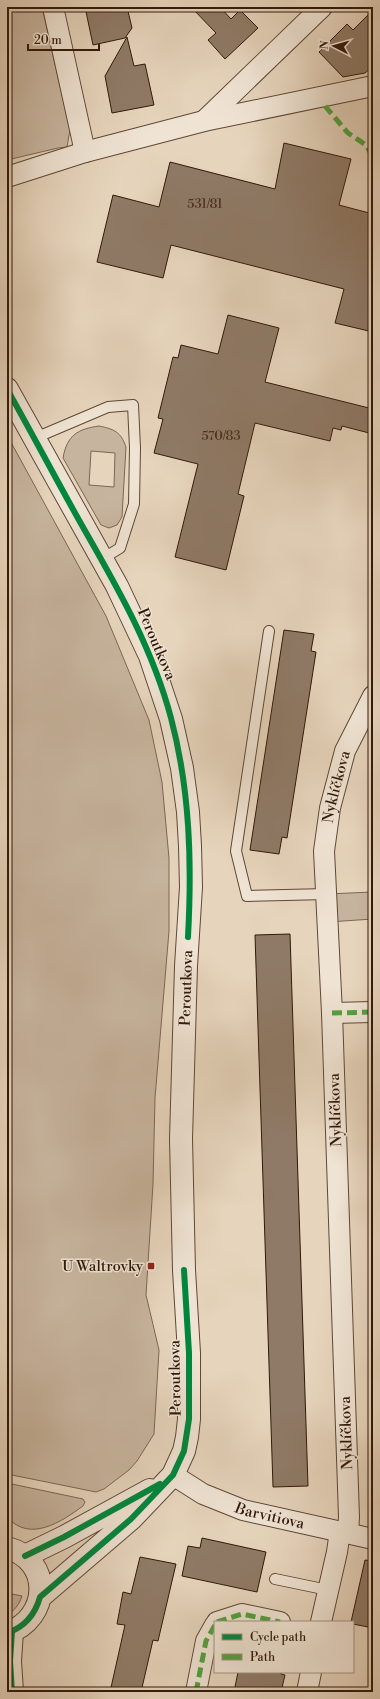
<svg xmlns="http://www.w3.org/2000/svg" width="380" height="1699" viewBox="0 0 380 1699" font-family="'Libre Bodoni',serif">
<rect width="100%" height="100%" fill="#e6d4bc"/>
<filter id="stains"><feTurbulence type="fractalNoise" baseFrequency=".005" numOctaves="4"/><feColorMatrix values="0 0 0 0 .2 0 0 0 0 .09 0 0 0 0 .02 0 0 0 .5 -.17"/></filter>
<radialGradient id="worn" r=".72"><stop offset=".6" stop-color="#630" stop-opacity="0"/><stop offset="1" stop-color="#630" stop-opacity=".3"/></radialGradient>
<path fill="#c7b49e" stroke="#7c6654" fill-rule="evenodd" d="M7,7H42L70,130L67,147L58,148L7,160Z
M99,426C114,429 121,432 126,447L122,517L117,525L109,528L101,525L63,458C67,435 78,429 99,426ZM91,451L115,453L114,487L89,485Z
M7,435L106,616L149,720L162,782L169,858V931L155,1098L153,1184L146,1295L159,1350L154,1434L137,1461L129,1470L104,1489L96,1492L7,1474Z
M373,892V919L328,922L327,894Z
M7,1483L83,1499L85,1502L83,1506C61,1522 30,1543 7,1517Z
M7,1593L22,1596C19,1605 15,1610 7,1615Z"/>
<path fill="#8f7a67" stroke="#31190a" d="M85,7H127L132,28L125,38L93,45Z
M191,7H220L231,19L240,10L258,28L225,59L208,40L216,33Z
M373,10V66L365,73L343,77L319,52L347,24L353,30Z
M127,37L134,66L145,64L154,105L112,113L105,76Z
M284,143L351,159L339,205L373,214V332L335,323L344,289L171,245L163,278L97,262L113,195L159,207L170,162L275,189Z
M228,315L279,328L265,382L373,409V434L342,426L341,430L333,428L330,441L255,423L238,494L244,496L226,570L175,557L198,464L154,453L163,419L158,418L173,357L178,358L181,345L218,354Z
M284,630L314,634L311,651L316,652L287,838L282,837L279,854L250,850Z
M290,934L308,1486L273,1487L255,935Z
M202,1538L266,1552L257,1592L182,1576L188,1546L200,1548Z
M140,1557L176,1564L158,1641L153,1640L141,1692H110L125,1625L117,1624L123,1592L131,1594Z
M365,1560L373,1561V1628L353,1624V1622H351Z
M238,1672H281V1674L285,1675L281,1692H234Z"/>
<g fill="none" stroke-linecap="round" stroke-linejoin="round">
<g stroke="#5e4836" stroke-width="12">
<path id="service" d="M35,438L108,407L133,405L135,448L134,504L120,548L102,559
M269,631L236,851L247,896L327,894
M275,1579L328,1590"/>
</g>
<g stroke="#5e4836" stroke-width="22">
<g id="minor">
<path d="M53,7L85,152"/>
<path d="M204,121L322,7"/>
<path d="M7,177L85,152L204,121L373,86"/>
<path d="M332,1013L373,1012"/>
<path id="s1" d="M173,1475L203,1494L243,1510L373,1539"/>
<path id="s2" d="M348,1533L349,1517L332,1013L324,851L330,808L345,751L373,696"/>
<path d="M217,1622L242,1614L280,1622"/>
<path d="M321,1622L337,1552L340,1531"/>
<path d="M196,1692L206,1641L215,1625"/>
<path d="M307,1692L311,1672"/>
</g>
</g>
<g stroke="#5e4836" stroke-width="24">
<path id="tertiary" d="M7,389L117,586L150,656L171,719L182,768L188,812L190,846L191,887L186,966L181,1139L184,1270L189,1353V1419L187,1437L184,1451L173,1475L131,1519L40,1597
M7,1548C53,1560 50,1619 7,1633
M25,1556L64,1537L150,1490
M12,1631L10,1661L12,1692"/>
</g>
<use href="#service" stroke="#efe3d3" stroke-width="10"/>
<use href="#minor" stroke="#efe3d3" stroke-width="20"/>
<use href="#tertiary" stroke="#efe3d3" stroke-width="22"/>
<path stroke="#52a13e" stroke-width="5" stroke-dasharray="10 5" stroke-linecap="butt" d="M325,106L348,133L366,145L373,157
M332,1013L373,1012
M217,1622L242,1614L280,1622
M196,1692L206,1641L215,1625"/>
<g stroke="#efe3d3" stroke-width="8">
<path id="cycleway" d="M7,389C33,435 58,483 84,529C119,590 153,650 171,718C190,790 192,863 188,937
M25,1556L64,1537L160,1484
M12,1631L10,1661L12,1692
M7,1633C25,1627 35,1615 40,1597L131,1519L173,1475L184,1451L189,1419V1353L184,1270"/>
</g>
<use href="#cycleway" stroke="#00873e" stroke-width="6"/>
</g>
<rect fill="#8f2418" stroke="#efe3d3" stroke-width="1.5" x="147" y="1262" width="8" height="8" rx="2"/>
<g text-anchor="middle" stroke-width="3" stroke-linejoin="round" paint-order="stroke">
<g font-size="13" fill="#483121">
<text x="205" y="208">531/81</text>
<text x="221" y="440">570/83</text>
</g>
<g font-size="15" fill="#31190a" stroke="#efe3d3">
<text transform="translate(157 644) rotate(67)" y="5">Peroutkova</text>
<text dy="5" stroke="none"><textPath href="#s2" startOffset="748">Nyklíčkova</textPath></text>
<text transform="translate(186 988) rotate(-88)" y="5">Peroutkova</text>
<text transform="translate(335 1110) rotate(-92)" y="5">Nyklíčkova</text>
<text transform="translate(175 1378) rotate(-91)" y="5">Peroutkova</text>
<text transform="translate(346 1433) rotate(-92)" y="5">Nyklíčkova</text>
<text dy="5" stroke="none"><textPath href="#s1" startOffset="106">Barvitiova</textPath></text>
</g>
<g font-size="15" fill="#31190a" stroke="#efe3d3" text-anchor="end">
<text x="143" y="1271">U Waltrovky</text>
</g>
</g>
<rect width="380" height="1699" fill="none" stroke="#e6d4bc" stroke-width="24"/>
<rect x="8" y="8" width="364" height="1683" fill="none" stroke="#31190a" stroke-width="2"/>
<rect x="12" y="12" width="356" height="1675" fill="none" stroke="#31190a"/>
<rect x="214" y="1621" width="140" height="52" fill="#efe3d3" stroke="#a39283"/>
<rect x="222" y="1634" width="20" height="6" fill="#00873e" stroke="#a39283"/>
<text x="250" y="1641" font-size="12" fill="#31190a">Cycle path</text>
<rect x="222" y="1654" width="20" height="6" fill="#52a13e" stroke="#a39283"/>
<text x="250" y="1661" font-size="12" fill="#31190a">Path</text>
<g transform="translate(334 46) rotate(276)" stroke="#efe3d3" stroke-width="3" paint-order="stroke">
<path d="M0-3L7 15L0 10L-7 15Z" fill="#31190a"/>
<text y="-6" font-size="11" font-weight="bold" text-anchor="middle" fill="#31190a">N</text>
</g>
<path d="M28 44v6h71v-6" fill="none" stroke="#31190a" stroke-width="2"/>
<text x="34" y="44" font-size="12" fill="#31190a" stroke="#efe3d3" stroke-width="3" paint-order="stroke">20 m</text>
<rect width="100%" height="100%" filter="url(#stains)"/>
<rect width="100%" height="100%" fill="url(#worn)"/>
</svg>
